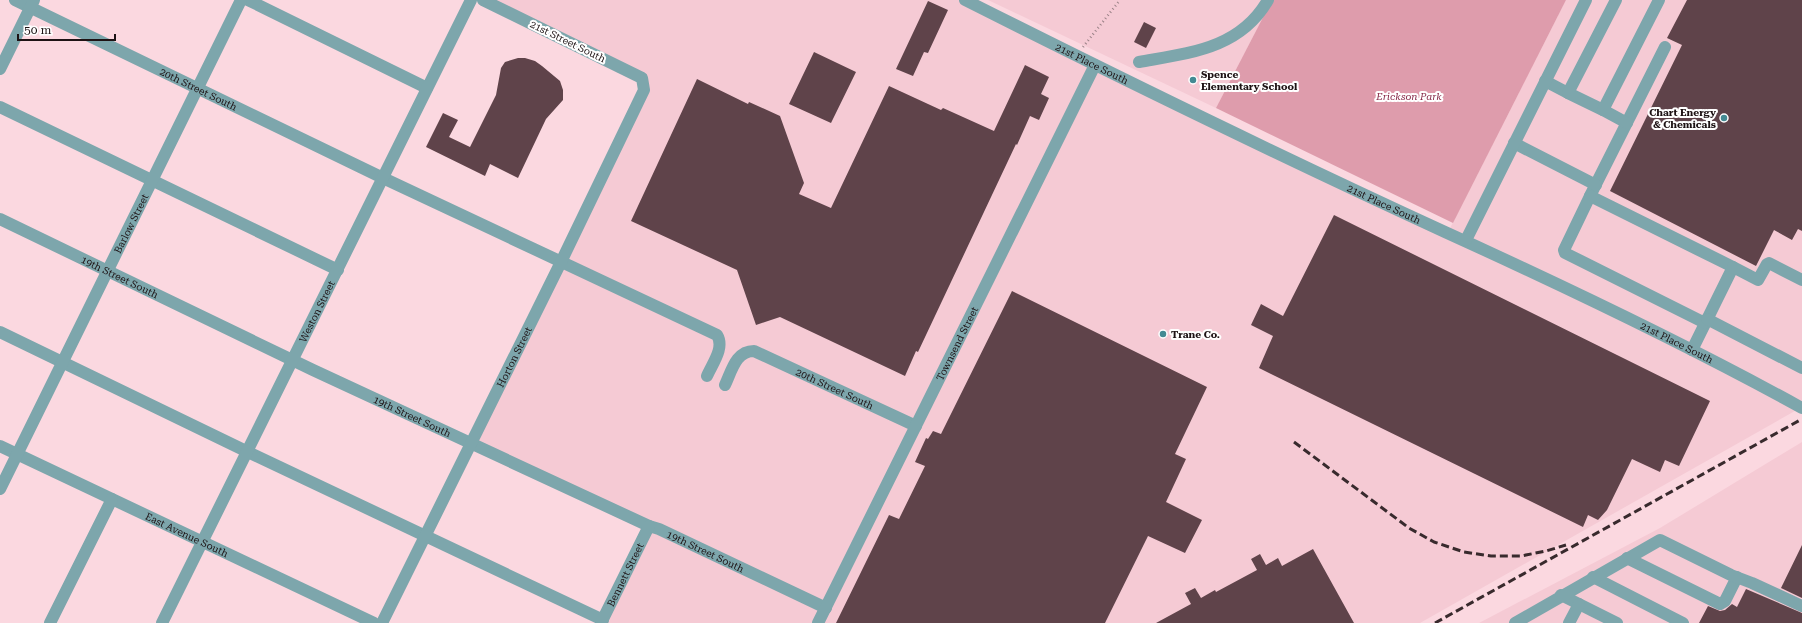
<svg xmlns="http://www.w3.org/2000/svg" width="1802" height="623" viewBox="0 0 1802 623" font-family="'Roboto Serif',serif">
<rect width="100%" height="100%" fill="#fbd8e0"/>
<path fill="#f5cad4" d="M483,0H965L1446,236L1566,0H1802V407L1420,623H601L649,526L471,444L644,90L642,78Z
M988,0H1272L1216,108Z
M1802,442V623H1479L1660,528Z"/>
<path fill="#de9cac" d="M1272,0H1566L1453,223L1216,108Z"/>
<path fill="#5f434a" d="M1687,0H1802V231L1798,229L1792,240L1774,230L1756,266L1610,191L1682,45L1667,38Z
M928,1L948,10L928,53L924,52L913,76L896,69Z
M1144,22L1156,28L1146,48L1134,42Z
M814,52L856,72L831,123L789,104Z
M518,58H525L535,61L542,66L560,81L563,90V100L546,119L518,178L490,164L485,176L426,147L443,113L458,120L449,137L470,147L496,95L501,68L505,62Z
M1025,65L1049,77L1041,94L1049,98L1039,120L1030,116L1017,145L1016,144L918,352L916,351L905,376L780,317L756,325L737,270L631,221L697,79L748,104L749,102L780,116L804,183L799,194L831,208L889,86L941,110L943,108L994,131Z
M1334,215L1710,401L1679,466L1665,460L1660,472L1632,459L1607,510L1598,520L1588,515L1583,527L1259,368L1273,336L1251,325L1261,304L1283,316Z
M1012,291L1207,387L1175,454L1186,459L1166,502L1202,520L1185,553L1148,536L1105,623H836L889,515L899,519L925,466L915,462L926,438L928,439L933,431L941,434Z
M1802,545V598L1781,588Z
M1313,549L1354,623H1156L1191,604L1185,593L1195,588L1201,598L1215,590L1216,592L1257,570L1251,559L1260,554L1266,565L1278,558L1282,566Z
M1746,589L1802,613V623H1699L1708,606L1720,611L1725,610L1732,604L1737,607Z"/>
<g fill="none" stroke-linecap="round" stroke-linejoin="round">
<path stroke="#9a8287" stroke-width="2.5" stroke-dasharray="1 3" stroke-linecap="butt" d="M1083,47L1120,0"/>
<g stroke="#7da6ac" stroke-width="12">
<path id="s1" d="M15,0L383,178L717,335C725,348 712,364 707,376"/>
<path d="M248,0L427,88"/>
<path id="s2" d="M965,0C1124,80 1284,158 1445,232C1566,287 1686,344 1802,408"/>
<path d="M1665,47L1590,196L1733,267L1692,350"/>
<path d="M1139,62C1189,53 1240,49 1268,0"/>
<path d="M0,69L34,0"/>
<path d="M1545,81L1568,93"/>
<path d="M0,107L338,270"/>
<path d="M1603,110L1568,93L1616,0"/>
<path d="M1627,123L1603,110L1659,0"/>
<path d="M1514,143L1596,185"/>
<path d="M1590,196L1564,250L1565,253L1705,323"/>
<path id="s3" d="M0,219L313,370L649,526L659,529L826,608"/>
<path d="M1466,240L1586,0"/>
<path d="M1733,267L1758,280L1767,264L1769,263L1802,280"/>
<path d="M1707,319L1802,368"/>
<path d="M0,332L248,452L603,620"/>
<path id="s4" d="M725,385C732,370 736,351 754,351L916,426"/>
<path id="s5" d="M0,446L374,623"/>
<path id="s6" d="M0,489L241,0"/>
<path d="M1627,558L1720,604L1725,601L1737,577"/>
<path d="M1593,577L1683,623"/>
<path d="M1561,595L1617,623"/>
<path d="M50,623L112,499"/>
<path id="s7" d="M162,623L471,0"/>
<path id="s8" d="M382,623L561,262L644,90L642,78L483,0"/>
<path id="s9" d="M601,623L649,526"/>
<path id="s10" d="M818,623L1095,65"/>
<path d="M1515,623L1660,540L1731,575L1752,583L1802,606"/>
<path d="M1569,623L1579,604"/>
</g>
<path stroke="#382a2d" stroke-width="3" stroke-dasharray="8 4" stroke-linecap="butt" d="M1294,442L1409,528L1434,542L1464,552L1491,556H1521L1546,551L1566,545
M1435,623L1802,419"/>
</g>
<g fill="#438a93" stroke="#fff" stroke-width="1.5">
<circle cx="1193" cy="80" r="4"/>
<circle cx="1724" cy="118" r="4"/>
<circle cx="1163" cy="334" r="4"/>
</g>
<g text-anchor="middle" stroke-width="4" stroke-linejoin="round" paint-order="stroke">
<g font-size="10" fill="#1d1214" stroke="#fff">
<text transform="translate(568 41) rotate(26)" y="4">21st Street South</text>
<text dy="4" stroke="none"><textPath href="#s2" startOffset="142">21st Place South</textPath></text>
<text dy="4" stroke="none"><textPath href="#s1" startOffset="204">20th Street South</textPath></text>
<text dy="4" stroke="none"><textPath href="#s2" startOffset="466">21st Place South</textPath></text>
<text dy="4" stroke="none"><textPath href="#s6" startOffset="296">Barlow Street</textPath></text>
<text dy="4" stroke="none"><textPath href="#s3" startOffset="133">19th Street South</textPath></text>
<text dy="4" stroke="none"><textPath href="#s7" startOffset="348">Weston Street</textPath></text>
<text dy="4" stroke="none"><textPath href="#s2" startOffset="790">21st Place South</textPath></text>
<text dy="4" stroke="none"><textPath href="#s10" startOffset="312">Townsend Street</textPath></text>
<text dy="4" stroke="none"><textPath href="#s8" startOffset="297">Horton Street</textPath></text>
<text dy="4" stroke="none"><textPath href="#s4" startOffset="137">20th Street South</textPath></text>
<text dy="4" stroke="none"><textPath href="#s3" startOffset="457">19th Street South</textPath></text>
<text dy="4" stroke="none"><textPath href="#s5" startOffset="207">East Avenue South</textPath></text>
<text dy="4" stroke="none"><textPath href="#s3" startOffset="780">19th Street South</textPath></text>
<text dy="4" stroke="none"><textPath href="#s9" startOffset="54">Bennett Street</textPath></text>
</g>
<g font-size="10" font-weight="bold" fill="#1d1214" stroke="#fff" text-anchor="start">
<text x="1201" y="78">Spence<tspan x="1201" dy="12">Elementary School</tspan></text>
<text x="1716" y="116" text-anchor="end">Chart Energy<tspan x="1716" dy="12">&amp; Chemicals</tspan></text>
<text x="1171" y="338">Trane Co.</text>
</g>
<g font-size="10" font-style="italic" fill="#862848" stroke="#fff">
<text x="1409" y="100">Erickson Park</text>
</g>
</g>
<path d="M18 34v6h97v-6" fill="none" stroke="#1d1214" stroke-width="2"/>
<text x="24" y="34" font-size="12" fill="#1d1214" stroke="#ffffff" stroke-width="3" paint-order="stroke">50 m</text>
</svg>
